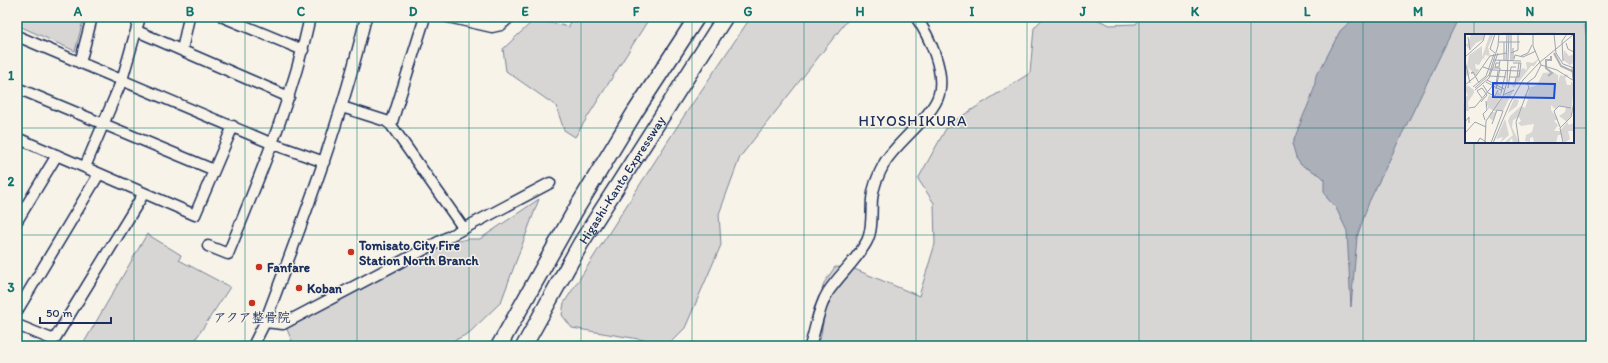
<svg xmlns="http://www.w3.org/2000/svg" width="1608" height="363" viewBox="0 0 1608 363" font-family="Itim,'Klee One',sans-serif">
<rect width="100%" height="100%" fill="#f7f3e8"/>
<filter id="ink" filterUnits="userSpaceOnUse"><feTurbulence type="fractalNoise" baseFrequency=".025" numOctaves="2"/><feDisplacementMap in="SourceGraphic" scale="8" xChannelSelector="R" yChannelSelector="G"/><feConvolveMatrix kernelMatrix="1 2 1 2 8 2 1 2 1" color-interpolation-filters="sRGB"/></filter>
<g filter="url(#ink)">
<path fill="#d7d6d4" stroke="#798299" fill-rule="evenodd" d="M17,17H84L75,51L17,25Z
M570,17H650L575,137L564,130L556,106L506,71L503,49L535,19L569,27Z
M751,17H853L846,22L740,157L719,214L721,245L685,328L669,344L572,328L562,315L564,303L684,116Z
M1044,17H1091L1110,25L1136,24L1141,17H1591V346H819L824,317L819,303L824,283L835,267L852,268L919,296L935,244L934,203L918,179L948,125L1030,73L1034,28ZM1466,35H1573V142H1466Z
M539,199L501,302L469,333L444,346H294L286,327L438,246L467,239H480Z
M147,234L181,255L179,260L230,287L191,346H82Z"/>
<path fill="#acb0b9" stroke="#727c95" d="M1355,17H1459L1369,202L1357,237L1351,307L1347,231L1336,208L1327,198L1324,191V179L1320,175L1301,165L1296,158L1292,144C1295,139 1296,133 1299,127C1303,114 1311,101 1314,88C1316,80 1314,74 1321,68L1340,31Z
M1584,17H1591V53L1588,48Z"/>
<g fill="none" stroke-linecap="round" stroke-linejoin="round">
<g stroke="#1b2f5e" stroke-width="13">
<path id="minor" d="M223,17L303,50
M448,17L492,27L501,25L510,17
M137,31L289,97
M17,36L273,144L324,162
M182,50L189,17
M80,63L92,17
M17,88L214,170
M342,107L386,121L391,125L464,229
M391,125L425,17
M17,138L195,215L233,126
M85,167L122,80L140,17
M17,221L57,155
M208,246L228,254C260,175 292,101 310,17
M17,311L99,174
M265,322L283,324L550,183
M17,325L54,340L144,193
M253,346L265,322C303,221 341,122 366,17
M810,346C816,328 818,308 828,292C840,274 857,260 867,241C873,229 871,213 872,199C873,186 879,173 885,162C897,142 934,115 939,94C945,70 929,36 916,17"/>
</g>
<g stroke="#1b2f5e" stroke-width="18">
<g id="highway">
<path d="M499,346L575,211L635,112L697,17"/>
<path id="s1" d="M524,346L581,243L725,17"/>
</g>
</g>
<use href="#minor" stroke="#f7f3e8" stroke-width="10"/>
<use href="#highway" stroke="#f7f3e8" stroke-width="15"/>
</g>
</g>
<path fill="none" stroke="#0f766e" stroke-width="1" stroke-opacity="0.55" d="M134,17V346M245,17V346M357,17V346M469,17V346M581,17V346M692,17V346M804,17V346M916,17V346M1027,17V346M1139,17V346M1251,17V346M1363,17V346M1474,17V35M17,128H1466M1573,128H1591M1474,142V346M17,235H1591"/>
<g fill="#c8321e" stroke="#f7f3e8" stroke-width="1.5">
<circle cx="351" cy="252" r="4"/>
<circle cx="259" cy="267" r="4"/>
<circle cx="299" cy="288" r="4"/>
<circle cx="252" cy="303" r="4"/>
</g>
<g text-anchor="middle" stroke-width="3" stroke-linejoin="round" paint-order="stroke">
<g font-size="13" fill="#1b2f5e" stroke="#f7f3e8">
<text dy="5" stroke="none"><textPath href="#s1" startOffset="193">Higashi-Kanto Expressway</textPath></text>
</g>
<g font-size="13" font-weight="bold" fill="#1b2f5e" stroke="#f7f3e8" text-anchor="start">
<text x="359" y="250">Tomisato City Fire<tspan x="359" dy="15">Station North Branch</tspan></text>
<text x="267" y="272">Fanfare</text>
<text x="307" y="293">Koban</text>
<text x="252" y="322" text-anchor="middle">アクア整骨院</text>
</g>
<g font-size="15" letter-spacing="1" fill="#1b2f5e" stroke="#f7f3e8">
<text x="913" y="126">HIYOSHIKURA</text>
</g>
</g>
<g transform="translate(1465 34)">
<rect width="109" height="109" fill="#f7f3e8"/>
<path d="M6,0H20L19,5L11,9L5,16L0,10H3ZM25,0H29L23,13L25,22L20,21L19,24L21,26L18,24L14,31L10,30L11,35H14L11,42L3,33L5,40L0,43L4,21L17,12V23ZM99,16L104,22L109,20L108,29L105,31L98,26ZM73,25V26L69,32H66L49,54L47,51L55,36L58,34L62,36L61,28L68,29ZM88,38L93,41V48L95,41L99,42L100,40L104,41L100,44L102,51H106V48L109,49L106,81L102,88L94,82L100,78L101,73L94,72L90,75L86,71V76L93,85L89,87L93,91L89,97H95L102,88L104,91L109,89V97H103L105,105L99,109L96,101H93L91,109H69L68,103L65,104V108L60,107L61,101L67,98L69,90L56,92L53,89L56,87L54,83L48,86L47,93L54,108L48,109L47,104L43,109H39L48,101L43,87L45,82L56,72L60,74L63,65L59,64L60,60L63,61L64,54L72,51L78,39ZM2,51L9,56V59L3,68L4,77H1V80L0,64L3,61L0,56ZM48,57L38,77L32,76L28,86L25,85L24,83L26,78H31L24,74L23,76V71L20,73L24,61L30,63L33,58L37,60L33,68L39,62ZM49,65L54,66L52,72L43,79L40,85L44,101L35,109L38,103L31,105Z" fill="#d7d6d4"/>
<path fill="none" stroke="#acb0b9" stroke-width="2" d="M89,19L96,32L109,38M83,42L87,39L81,34V26H86V22"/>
<path fill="none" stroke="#9fa5b1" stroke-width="1" d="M30,0L25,15L30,19M68,0V12L76,31L92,36L109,47M89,0L91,19L98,30L109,34M3,3L5,16M34,8H55M101,9L103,15L109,18M46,19L53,16V0M56,22L63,19L67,11M0,23L18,7L20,0M49,25L50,21L58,23L71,17M29,26L56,27M39,26V8M0,27L5,49M41,27L42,0M46,27V0M48,27V14M98,27L97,7L102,0M34,29H31L30,33H34L35,26M18,33L27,36L55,37M28,34H35L31,55M107,34L108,46M8,39H6L8,38L14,49M25,42L41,43M45,43H54L56,29H48M52,43L54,29M22,46L39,55M21,48L36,56M44,50H50L51,43M0,51L11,42L25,22L42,19M18,51L23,59L30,62L33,56M31,51L33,37M8,53L21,42L29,20M10,54L24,41L33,12L34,0M43,54L46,33H51M10,56L24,44L33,19M36,59L41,37M38,61L49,56M16,68L22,61L17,54L12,57L17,64M4,74L10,73L29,50M20,86L18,80L22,76L21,67M0,88L4,83V89M95,93L89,77L94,72L106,74M0,99L10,88L21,93M12,109L15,104L21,108M20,109L21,87L38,62L42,48L44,0M26,109L38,77L32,76L27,90M28,109L45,69L58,46L74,29L109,0M54,109L51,88L64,53L62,49L70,43L76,31M98,109L95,94L106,83L109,68"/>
<path fill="#1d4ed8" fill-opacity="0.15" stroke="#1d4ed8" stroke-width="2" d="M28,49L90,50L89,64L28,63Z"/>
<rect width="109" height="109" fill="none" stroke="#1b2f5e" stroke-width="2"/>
</g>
<rect width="1608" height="363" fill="none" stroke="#f7f3e8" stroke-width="44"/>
<path d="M40 317v6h71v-6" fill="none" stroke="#1b2f5e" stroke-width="2"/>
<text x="46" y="317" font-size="12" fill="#1b2f5e" stroke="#f7f3e8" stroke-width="3" paint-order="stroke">50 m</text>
<rect x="22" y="22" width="1564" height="319" fill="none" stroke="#0f766e" stroke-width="1.5"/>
<g font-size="13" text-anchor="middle" font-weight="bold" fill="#0f766e">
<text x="78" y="16">A</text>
<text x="190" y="16">B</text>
<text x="301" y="16">C</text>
<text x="413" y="16">D</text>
<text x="525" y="16">E</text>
<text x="636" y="16">F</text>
<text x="748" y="16">G</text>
<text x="860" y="16">H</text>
<text x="972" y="16">I</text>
<text x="1083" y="16">J</text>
<text x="1195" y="16">K</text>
<text x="1307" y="16">L</text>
<text x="1418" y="16">M</text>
<text x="1530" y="16">N</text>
<text x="11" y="80">1</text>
<text x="11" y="186">2</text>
<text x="11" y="292">3</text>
</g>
</svg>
